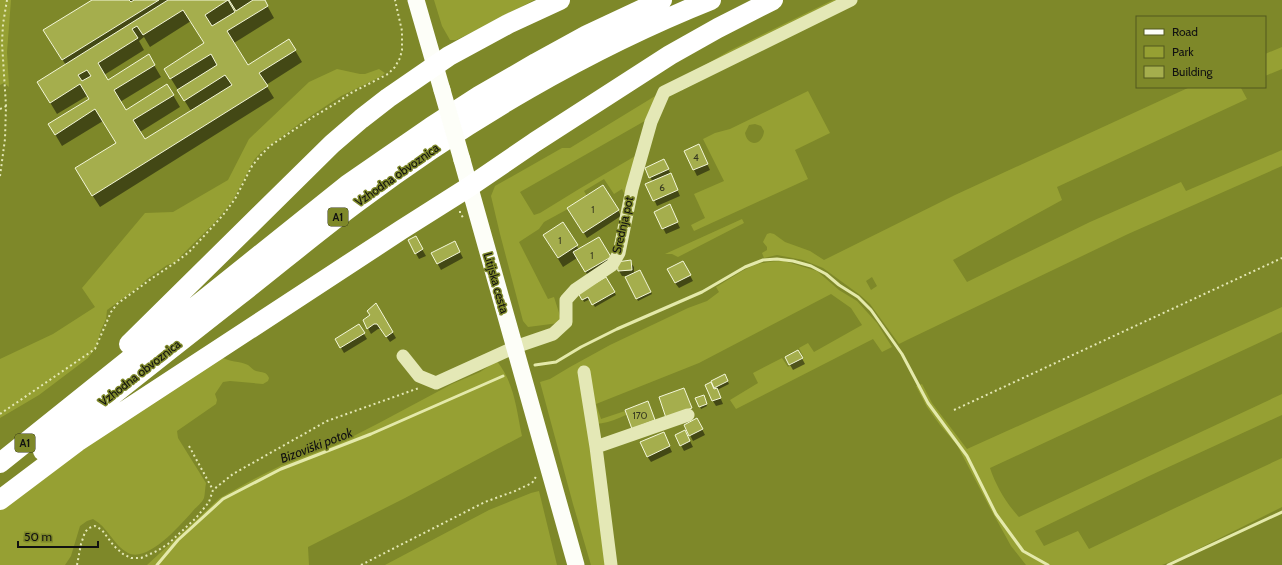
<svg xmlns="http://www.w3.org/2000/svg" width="1282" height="565" viewBox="0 0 1282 565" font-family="Cabin,sans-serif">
<rect width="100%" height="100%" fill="#7e8829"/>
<path fill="#96a033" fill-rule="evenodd" d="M0,0H11L7,52L9,87L4,83L0,85Z
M434,0H534L475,31L456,40H450L442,26Z
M833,0H841L664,96L650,118L520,192L534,215L540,213L579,189L637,155L627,193H624L622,189L614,194L604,179L584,191L588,198L544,222L539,229L519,242L548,299L554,297L561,319L559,323L528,327L523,321L500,234L491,196L495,186L562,148H570L665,90L685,77L729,51Z
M1282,47V69L1265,76V54Z
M337,69L360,74H365L379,69L385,73L380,77L341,96L303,121L261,152L254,160L233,200L216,221L174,263L167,265L147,279L140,286L107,310L106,319L101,330L96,347L88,358L39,395L0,418V359L53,334L95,307L82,288L145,213L173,212L228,180L249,139L309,82Z
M1190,87H1242L1241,88L1247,99L1057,187L1062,200L953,260L967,282L1090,222L1181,182L1186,191L1282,150V166L1128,234L907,340L899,344L870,304L860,295L823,268L803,260L777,255L764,258L762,253L767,250V247L763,242L767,234L770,233L774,234L785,242L810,251L824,260L955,195ZM872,277L877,286L871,290L866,281Z
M808,91L830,133L795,150L808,179L694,231L691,225L705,218L694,194L724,181L703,139L715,133L730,129ZM755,124L761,126L764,131C763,145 748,148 745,133L749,125Z
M742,219L744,223L678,257L672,254H665Z
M784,261L817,271L839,290L857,301L877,323L892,347L882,352L873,339L736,409L730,400L758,383L753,373L782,358L788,367L804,358L799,348L808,343L814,352L862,325L851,308L831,294L699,363L596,404L601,419L643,405C630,414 611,423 596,424L607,565H591L573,504L540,382L550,379L570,367L610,345L688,308L707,301L719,292L716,287C730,279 743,269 758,264C767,262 775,261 784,261Z
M1282,307V332L990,468C996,486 1006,503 1019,517L1282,394V415L1149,476L1035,531L1044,546L1078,531L1089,549C1153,518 1218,488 1282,458V507L1178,559L1162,565H1026L1011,546L990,508L957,445L940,425L927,407L916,386L922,384L932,403L967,449Z
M221,357C229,362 240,361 248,365C251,367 253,370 256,371C263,373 266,371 269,378L268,381L263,384L230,381L223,382L215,394L217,400L216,404L177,431L178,438L206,483C205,488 205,494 204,498C202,503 195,508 192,512C180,525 148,563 128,553C113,545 108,527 93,519L87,521L80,526L71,556L65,565H0V509L64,462Z
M497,361C515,385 516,408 522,436L405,498L308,547L309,565H147L220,498L254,479L282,465L338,444L379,423L452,384L480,372Z
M539,491L557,565H385L489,510L531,493Z"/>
<path fill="#0007" fill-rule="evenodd" d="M94,0H264L274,18L234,43L248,66L289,40L302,62L266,85L274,98L100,207L83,181L117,143L103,121L62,146L49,124L89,99L87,96L57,114L45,94L66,65L51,43ZM191,21L205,44L165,69L191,111L144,140L140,132L180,107L173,95L126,111L120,102L161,77L154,65L108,81L104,75L144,50L139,41L144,37L150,47Z
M685,151H701L710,170L697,176Z
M667,166L680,196L657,206L647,184L653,182L650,177Z
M569,208L618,210L621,216L587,238Z
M672,211L680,228L666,234L655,212Z
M563,223L579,250L598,238L611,260L587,274L577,258L563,267L549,244Z
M415,237L426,256L419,259L409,241Z
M458,248L463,258L441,270L432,254Z
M630,262L634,267V274L640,271L652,294L638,301L627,278L631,276H622L619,271Z
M686,268L693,281L679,288L675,283Z
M606,278L616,295L595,307L590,299L584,302L580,293Z
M376,304L396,338L390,342L381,329H378L371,334L364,321L371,316Z
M359,326L367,339L344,353L336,339Z
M798,351L805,364L793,370L786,358Z
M725,376L729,384L717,390L723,404L716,406L713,401L714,390L716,389L712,381Z
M705,399L707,406L701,409L700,406Z
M700,425L705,435L693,441L690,435Z
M676,436L688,437L693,447L684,451Z
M666,439L672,452L651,462L647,456Z"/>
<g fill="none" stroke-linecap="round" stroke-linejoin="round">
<path stroke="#e4e9aa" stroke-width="3" d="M535,365L556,362L581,347L617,329L702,292L745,267L763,260L777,259L793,261L811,266L826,274L839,285L858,297L871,310L902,354L928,403L967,456L996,514L1023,551L1048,565
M157,565L178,540L223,499L281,469L371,434L503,376
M1168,565L1282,512"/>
</g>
<path fill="#a5ae4d" stroke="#f4f7d9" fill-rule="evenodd" d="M92,0H129L131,2L134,0H159L62,60L43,30Z
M168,0H229L236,11L253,0H265L268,6L227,31L248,65L289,39L296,50L259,73L268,86L92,196L75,168L116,143L95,109L55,135L48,124L89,99L80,84L50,103L37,82ZM228,0L235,12L212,26L205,15ZM183,10L204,43L164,69L170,79L211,54L217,65L177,90L184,101L225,75L232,85L145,139L133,120L174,95L167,84L126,110L114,90L155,65L149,54L108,80L98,63L138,38L132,29L137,26L143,35ZM87,70L91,76L82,81L78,75Z
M699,144L708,164L693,170L684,151Z
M664,159L669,169L649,178L645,168Z
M671,173L678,190L653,201L645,184Z
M603,185L619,210L583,233L567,208Z
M670,204L678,222L662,229L654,212Z
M563,222L578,245L558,258L543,235Z
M416,236L423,249L415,254L408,240Z
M599,237L611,257L585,272L573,252Z
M455,241L460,252L437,264L431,253Z
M631,260L632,270L618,271L617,262Z
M683,261L691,275L675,283L667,269Z
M640,270L651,292L636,299L625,277Z
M606,277L615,292L592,305L588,297L582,300L578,293Z
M376,303L393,332L386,337L377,324H374L367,329L363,320L370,315L367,311Z
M359,324L365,333L340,348L335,339Z
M798,350L803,358L789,365L785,357Z
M725,374L728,381L714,388L711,381Z
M711,382L714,389L717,388L721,398L712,401L705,385Z
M684,388L692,408L666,418L659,397Z
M704,395L707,404L699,407L695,398Z
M648,401L655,420L632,429L625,410Z
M697,418L703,429L689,436L684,425Z
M685,430L690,441L680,446L675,435Z
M664,432L670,446L647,457L640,442Z"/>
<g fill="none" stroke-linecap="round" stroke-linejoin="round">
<path stroke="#e4e8b6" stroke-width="2" stroke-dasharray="2 3" stroke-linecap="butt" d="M0,109L6,106
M0,176L5,139L6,106L2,43L3,24L7,0
M460,211V213L464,219
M954,410L1282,258
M0,414L95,349L111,312L117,304L151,279L176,262L189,252L204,236L223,215L235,199L252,166L261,155L270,146L313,117L338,102L349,94L388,74L395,67L400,58L402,50V31L395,0
M189,446L213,490
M77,565L81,544L85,532L89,528L95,526L102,530L114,546L123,554L131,558H141L157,551L168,544L196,518L209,502L213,490L233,474L327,421L419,388
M361,565L485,502L515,491L532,483L537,475"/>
<path stroke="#e4e8b6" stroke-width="13" d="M403,356L419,376L436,383L515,347L553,334L566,322V300L575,290L612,265L619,253L632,189L651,122L664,92L851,0
M584,372L596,447L611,565
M596,447L688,415"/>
<path stroke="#fdfef8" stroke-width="17" d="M416,0L442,90
M462,160L576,565"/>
<path stroke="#fff" stroke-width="20" d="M129,344L332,144L361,119L388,98L449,56L508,24L560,0
M43,451C107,399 172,348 237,297C278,265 317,232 359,201C465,121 588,49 711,0
M0,463L347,185L431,127L479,96L536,63L587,35L662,0
M0,500L77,442L401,230L469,187L535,142L670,55L718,28L773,0"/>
<path stroke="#fdfef8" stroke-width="17" d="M442,90L462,160"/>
</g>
<g text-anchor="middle" stroke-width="3" stroke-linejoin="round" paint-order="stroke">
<g font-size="10" fill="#363820">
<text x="696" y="161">4</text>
<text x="662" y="191">6</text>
<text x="593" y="213">1</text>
<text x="560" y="244">1</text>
<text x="592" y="259">1</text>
<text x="640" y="419">170</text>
</g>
<g fill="#7e8829" stroke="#323518" stroke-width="1">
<rect x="328" y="208" width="20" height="18" rx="3"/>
<rect x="15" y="434" width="20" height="18" rx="3"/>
</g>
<g font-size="11" font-weight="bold" fill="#111">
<text x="338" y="221">A1</text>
<text x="25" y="447">A1</text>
</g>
<g font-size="12" fill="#111" stroke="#7e8829">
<text transform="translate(397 175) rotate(-35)" y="4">Vzhodna obvoznica</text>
<text transform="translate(623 225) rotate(-77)" y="4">Srednja pot</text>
<text transform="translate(496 283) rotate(74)" y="4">Litijska cesta</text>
<text transform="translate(140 373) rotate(-38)" y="4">Vzhodna obvoznica</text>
</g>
<g font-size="13" font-style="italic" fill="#111" stroke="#7e8829">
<text transform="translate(316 445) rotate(-21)" y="5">Bizoviški potok</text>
</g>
</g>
<rect x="1136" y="16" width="130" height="72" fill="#7e8829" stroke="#52581f"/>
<rect x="1144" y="29" width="20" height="6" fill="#fdfef8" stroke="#52581f"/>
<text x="1172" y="36" font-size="12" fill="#111111">Road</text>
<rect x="1144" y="46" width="20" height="12" fill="#96a033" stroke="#52581f"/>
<text x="1172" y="56" font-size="12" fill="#111111">Park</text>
<rect x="1144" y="66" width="20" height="12" fill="#a5ae4d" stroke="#52581f"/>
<text x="1172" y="76" font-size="12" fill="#111111">Building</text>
<path d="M18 541v6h80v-6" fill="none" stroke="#111111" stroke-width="2"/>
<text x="24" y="541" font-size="12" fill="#111111" stroke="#7e8829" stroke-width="3" paint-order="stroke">50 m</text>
</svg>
